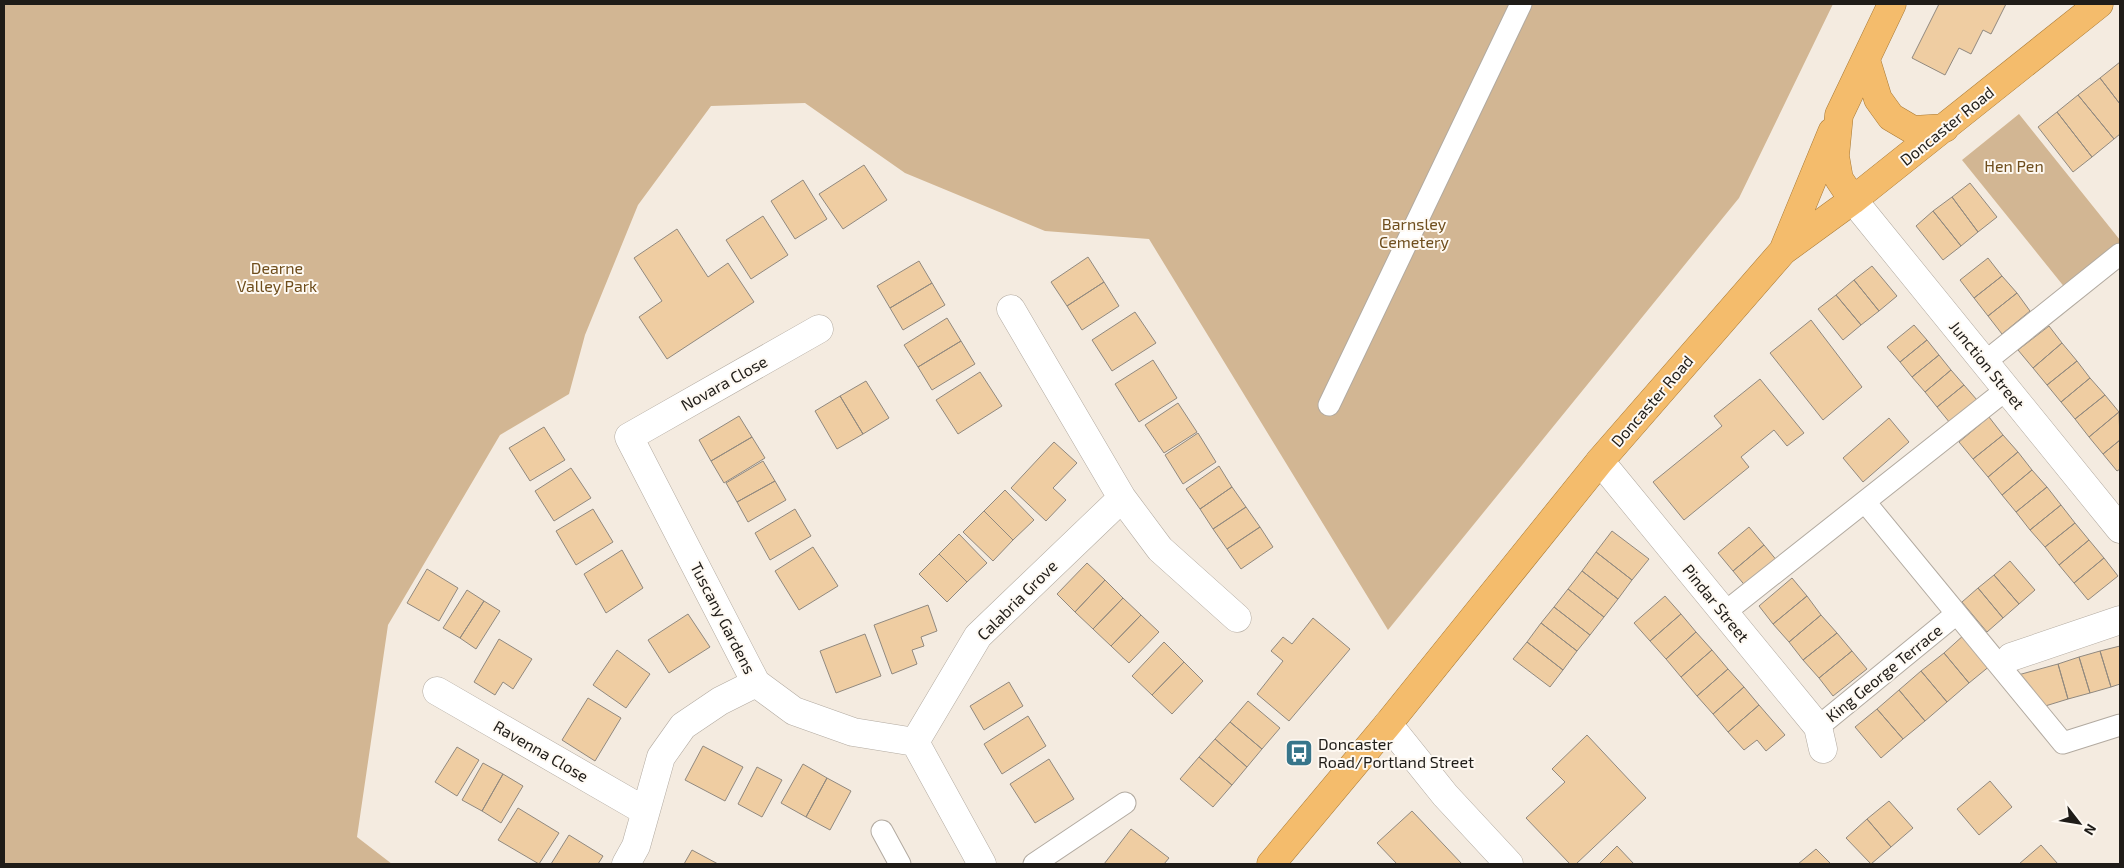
<svg xmlns="http://www.w3.org/2000/svg" width="2124" height="868" viewBox="0 0 2124 868" font-family="'Exo 2',sans-serif">
<rect width="100%" height="100%" fill="#f4ebe0"/>
<path fill="#d2b693" d="M4,4H1833L1739,198L1388,630L1149,239L1045,231L905,173L805,103L711,106L638,205L585,335L569,394L500,435L388,625L357,837L392,864H4Z
M2019,114L2120,240V254L2070,294L1962,160Z"/>
<path fill="#efcda2" stroke="#91897f" d="M1939,4H2006L1991,34L1983,30L1971,54L1959,48L1945,75L1912,58Z
M2120,62V104L2100,78Z
M2100,78L2120,104V134L2114,139L2078,95Z
M2078,95L2114,139L2092,157L2057,112Z
M2057,112L2092,157L2073,172L2038,127Z
M864,165L887,200L843,229L819,194Z
M803,180L827,219L795,239L771,201Z
M1970,183L1997,217L1978,232L1952,197Z
M1952,197L1978,232L1961,246L1933,211Z
M1933,211L1961,246L1943,260L1916,226Z
M763,216L788,255L751,279L726,240Z
M677,229L708,277L728,263L754,302L667,359L639,317L662,301L634,258Z
M1088,257L1104,282L1067,306L1051,282Z
M1988,258L2002,276L1974,298L1960,280Z
M919,261L932,283L890,308L877,286Z
M1872,266L1897,296L1879,311L1854,280Z
M2002,276L2017,293L1988,316L1974,298Z
M1854,280L1879,311L1861,325L1836,295Z
M1104,282L1119,306L1082,330L1067,306Z
M932,283L945,305L903,330L890,308Z
M2017,293L2030,311L2002,334L1988,316Z
M1836,295L1861,325L1843,340L1818,309Z
M1135,312L1156,343L1112,371L1092,340Z
M947,318L961,341L918,367L904,345Z
M1811,320L1862,387L1823,420L1770,353Z
M1914,325L1927,340L1900,362L1887,347Z
M2049,326L2062,343L2033,368L2018,350Z
M1927,340L1939,355L1912,377L1900,362Z
M961,341L975,364L932,390L918,367Z
M2062,343L2077,361L2047,385L2033,368Z
M1939,355L1951,370L1925,392L1912,377Z
M1153,360L1177,398L1139,422L1115,384Z
M2077,361L2090,378L2061,402L2047,385Z
M1951,370L1964,385L1937,407L1925,392Z
M980,372L1002,406L958,434L936,400Z
M2090,378L2105,395L2075,419L2061,402Z
M1760,379L1804,433L1787,446L1774,430L1741,457L1749,467L1684,520L1653,482L1722,426L1714,416Z
M866,381L889,418L863,434L840,396Z
M1964,385L1977,400L1950,423L1937,407Z
M2105,395L2119,412L2089,437L2075,419Z
M840,396L863,434L837,449L815,411Z
M1178,403L1197,432L1164,453L1145,425Z
M2119,412L2120,440L2103,454L2089,437Z
M739,416L752,437L711,461L699,440Z
M1989,417L2003,435L1973,459L1959,442Z
M1889,418L1909,442L1863,482L1843,458Z
M544,427L565,460L530,481L509,448Z
M1198,433L1216,462L1183,484L1165,455Z
M2003,435L2018,452L1988,477L1973,459Z
M752,437L765,458L724,483L711,461Z
M2120,440V469L2117,471L2103,454Z
M1054,442L1077,463L1053,488L1066,500L1046,521L1011,488Z
M2018,452L2032,470L2002,495L1988,477Z
M763,461L775,481L737,502L726,483Z
M1219,466L1232,487L1200,509L1186,489Z
M571,468L591,498L554,521L535,491Z
M2032,470L2047,487L2016,512L2002,495Z
M775,481L786,500L748,522L737,502Z
M1232,487L1246,507L1213,529L1200,509Z
M2047,487L2061,505L2030,530L2016,512Z
M1005,490L1034,520L1013,540L984,511Z
M2061,505L2075,523L2045,547L2030,530Z
M1246,507L1260,527L1227,549L1213,529Z
M593,509L613,542L576,565L556,531Z
M795,509L811,536L770,560L755,533Z
M984,511L1013,540L993,561L963,532Z
M2075,523L2089,540L2059,565L2045,547Z
M1260,527L1273,547L1241,569L1227,549Z
M1749,527L1764,545L1733,571L1718,553Z
M1612,531L1649,559L1632,580L1596,552Z
M959,534L987,563L967,582L939,554Z
M2089,540L2104,558L2074,583L2059,565Z
M1764,545L1778,562L1747,588L1733,571Z
M813,547L838,586L799,610L775,571Z
M622,550L643,588L606,613L584,574Z
M1596,552L1632,580L1618,599L1582,571Z
M939,554L967,582L947,602L919,574Z
M2104,558L2118,576L2088,600L2074,583Z
M2010,561L2035,590L2019,604L1994,575Z
M1087,563L1105,580L1075,612L1057,594Z
M427,569L458,588L439,621L407,603Z
M1582,571L1618,599L1604,617L1568,589Z
M1994,575L2019,604L2003,618L1978,588Z
M1792,578L1807,596L1773,624L1759,606Z
M1105,580L1123,598L1093,629L1075,612Z
M1978,588L2003,618L1987,632L1962,602Z
M1568,589L1604,617L1590,635L1554,607Z
M467,590L484,601L460,638L443,628Z
M1665,596L1681,614L1650,641L1634,623Z
M1807,596L1821,615L1789,642L1773,624Z
M1123,598L1141,615L1111,646L1093,629Z
M484,601L500,611L476,649L460,638Z
M928,605L937,631L921,637L924,646L912,650L917,664L892,674L874,625Z
M1554,607L1590,635L1577,651L1541,623Z
M688,614L710,647L669,673L648,640Z
M1681,614L1696,632L1666,659L1650,641Z
M1141,615L1159,632L1129,663L1111,646Z
M1821,615L1837,633L1803,660L1789,642Z
M1313,618L1350,649L1289,721L1257,694L1283,661L1271,651L1283,637L1292,644Z
M1541,623L1577,651L1563,670L1527,642Z
M1696,632L1712,650L1681,677L1666,659Z
M1837,633L1852,651L1819,678L1803,660Z
M865,634L881,676L836,693L820,651Z
M1965,634L1991,665L1969,683L1944,653Z
M499,639L532,659L513,689L503,682L495,695L474,682Z
M1164,642L1184,662L1152,695L1132,676Z
M1527,642L1563,670L1550,687L1513,659Z
M2120,646V684L2111,687L2100,651Z
M617,650L650,674L626,708L593,685Z
M1712,650L1728,669L1697,696L1681,677Z
M1852,651L1867,669L1833,696L1819,678Z
M2100,651L2111,687L2090,693L2079,657Z
M1944,653L1969,683L1947,702L1921,671Z
M2079,657L2090,693L2068,699L2058,664Z
M1184,662L1203,681L1172,714L1152,695Z
M2058,664L2068,699L2042,707L2018,675Z
M1728,669L1744,687L1713,714L1697,696Z
M1921,671L1947,702L1925,721L1899,690Z
M1009,682L1023,706L984,730L970,706Z
M1744,687L1759,705L1728,732L1713,714Z
M1899,690L1925,721L1903,739L1877,709Z
M588,698L621,718L595,761L562,740Z
M1248,701L1280,728L1262,749L1230,722Z
M1759,705L1785,735L1766,751L1757,740L1744,750L1728,732Z
M1877,709L1903,739L1881,758L1855,727Z
M1028,716L1046,746L1002,774L984,744Z
M1230,722L1262,749L1247,767L1215,739Z
M1587,735L1646,798L1576,864H1570L1526,818L1565,782L1552,769Z
M1215,739L1247,767L1232,785L1199,757Z
M703,746L743,767L725,801L685,780Z
M457,747L479,760L457,796L435,782Z
M1199,757L1232,785L1213,807L1180,779Z
M1049,759L1074,799L1035,823L1010,784Z
M483,763L503,774L482,811L462,800Z
M803,764L827,778L806,817L781,803Z
M757,767L782,780L762,817L738,804Z
M503,774L523,786L501,823L482,811Z
M827,778L851,791L830,830L806,817Z
M1990,781L2012,807L1979,835L1957,809Z
M1889,801L1913,828L1891,847L1867,819Z
M518,808L559,833L539,864L498,840Z
M1412,811L1462,864H1397L1377,843Z
M1867,819L1891,847L1871,864L1846,838Z
M1131,829L1169,858L1164,864H1104Z
M569,835L603,856L598,864H551Z
M2041,845L2058,864H2019Z
M1617,846L1634,864H1599Z
M1816,849L1831,864H1798Z
M692,850L718,864H684Z"/>
<g fill="none" stroke-linecap="round" stroke-linejoin="round">
<g stroke="#b2aaa0" stroke-width="23">
<path id="service" d="M1985,362L2120,254
M1329,405L1521,4
M1865,502L2063,743L2120,725
M1724,613L2007,389
M1818,727L1950,619
M882,831L900,864
M1034,864L1125,803"/>
</g>
<g stroke="#b2aaa0" stroke-width="29">
<path id="minor" d="M1853,200L2120,529
M1011,309L1122,498L1160,549L1237,618
M819,329L629,437L756,683L794,711L853,732L915,742L982,864
M1600,461L1818,727L1823,749
M2011,657L2120,620
M437,691L645,811
M1388,724L1445,795L1509,864
M915,742L978,636L1122,498
M626,864L636,846L661,757L683,726L720,701L756,683"/>
</g>
<g stroke="#a87a37" stroke-width="29">
<path id="trunk" d="M1866,60L1878,99L1891,117L1913,130L1945,128
M1853,200L1839,179L1835,156L1839,115L1892,4
M1783,251L1832,132
M1271,864L1388,724L1600,461L1783,251L1853,200L2099,4"/>
</g>
<use href="#service" stroke="#fff" stroke-width="21"/>
<use href="#minor" stroke="#fff" stroke-width="28"/>
<use href="#trunk" stroke="#f4bc6c" stroke-width="28"/>
</g>
<defs>
<g id="bus-square" transform="scale(1.4375)"><rect x="-9" y="-9" width="18" height="18" rx="4" fill="#37758a" stroke="#fef9f2"/><path d="M-5-6H5V4H4V6H2V4H-2V6H-4V4H-5ZM-3.5-4V0h7V-4ZM-3.5 1.2v1.5H-2V1.2ZM2 1.2v1.5H3.5V1.2Z" fill="#fff"/></g>
</defs>
<g fill-rule="evenodd">
<use href="#bus-square" x="1299" y="753"/>
</g>
<g text-anchor="middle" stroke-width="4" stroke-linejoin="round" paint-order="stroke">
<g font-size="16" fill="#1f1c18" stroke="#fef9f2">
<text transform="translate(1947 126) rotate(-39)" y="6">Doncaster Road</text>
<text transform="translate(1987 365) rotate(51)" y="6">Junction Street</text>
<text transform="translate(724 383) rotate(-29)" y="6">Novara Close</text>
<text transform="translate(1652 401) rotate(-49)" y="6">Doncaster Road</text>
<text transform="translate(1017 600) rotate(-45)" y="6">Calabria Grove</text>
<text transform="translate(1716 603) rotate(51)" y="6">Pindar Street</text>
<text transform="translate(723 618) rotate(63)" y="6">Tuscany Gardens</text>
<text transform="translate(1884 673) rotate(-39)" y="6">King George Terrace</text>
<text transform="translate(541 751) rotate(30)" y="6">Ravenna Close</text>
</g>
<g font-size="16" fill="#6f4e1d" stroke="#fef9f2">
<text x="2014" y="172">Hen Pen</text>
<text x="1414" y="230">Barnsley<tspan x="1414" dy="18">Cemetery</tspan></text>
<text x="277" y="274">Dearne<tspan x="277" dy="18">Valley Park</tspan></text>
</g>
<g font-size="16" fill="#1f1c18" stroke="#fef9f2" text-anchor="start">
<text x="1318" y="750">Doncaster<tspan x="1318" dy="18">Road/Portland Street</tspan></text>
</g>
</g>
<rect width="2124" height="868" fill="none" stroke="#1f1c18" stroke-width="10"/>
<g transform="translate(2079 823) rotate(121)" stroke="#fef9f2" stroke-width="4" paint-order="stroke">
<path d="M0-4L9 19L0 12L-9 19Z" fill="#1f1c18"/>
<text y="-8" font-size="14" font-weight="bold" text-anchor="middle" fill="#1f1c18">N</text>
</g>
</svg>
